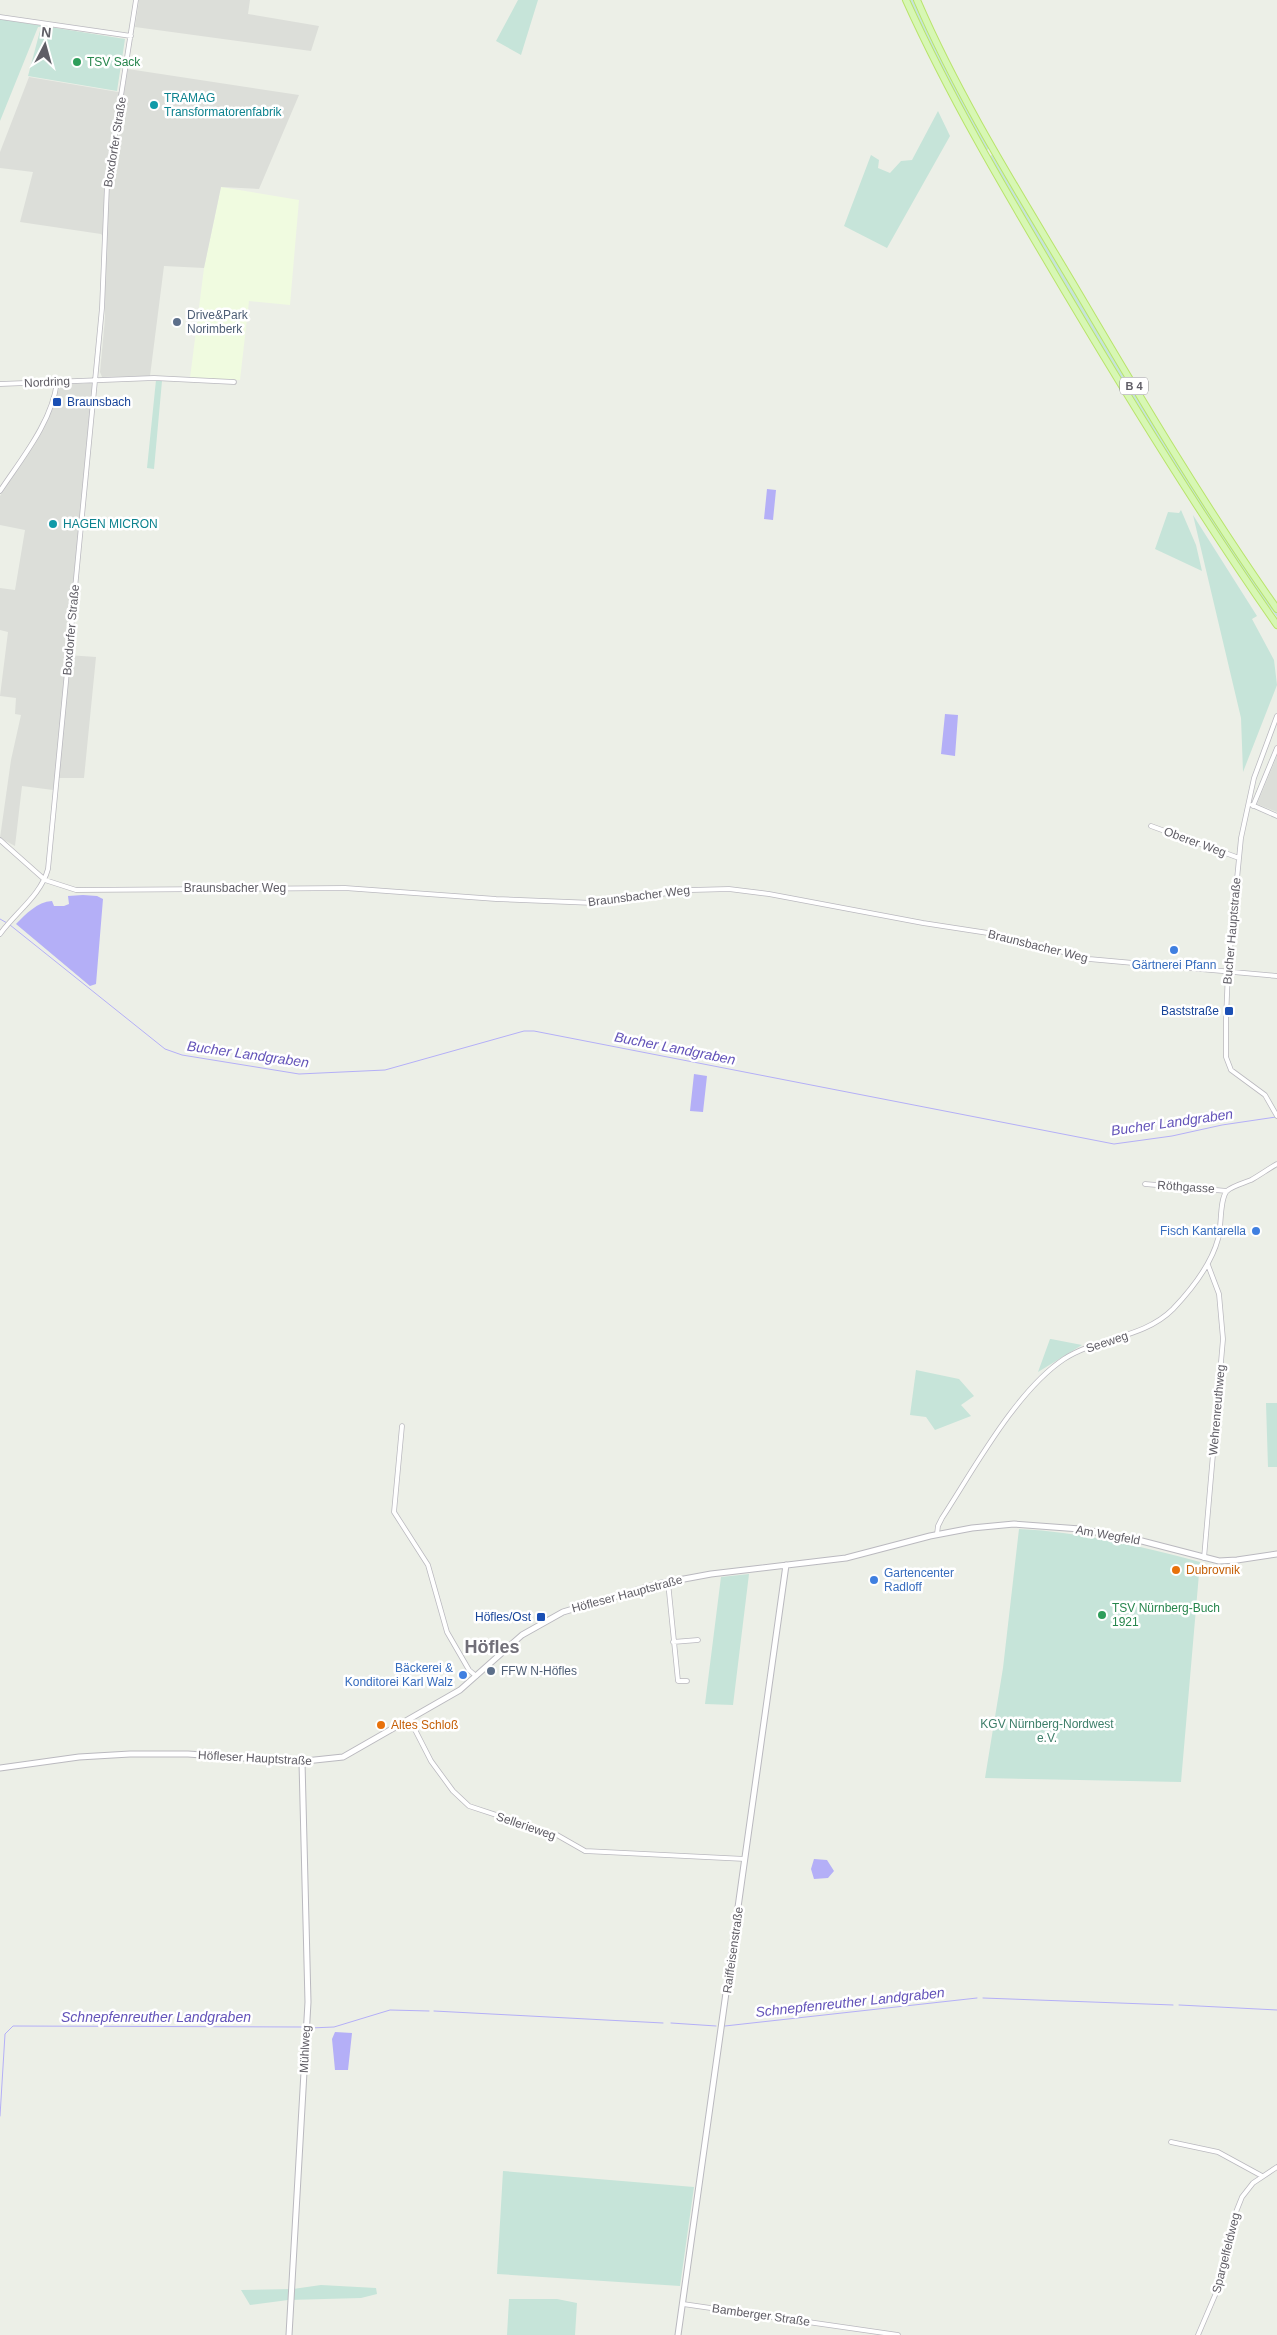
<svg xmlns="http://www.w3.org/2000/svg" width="1277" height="2335" viewBox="0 0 1277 2335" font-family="Helvetica,sans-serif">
<rect width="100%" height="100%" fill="#ecefe7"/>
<path fill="#f0fbe0" d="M221,187L299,200L290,305L249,301L240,380L190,378L204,268Z"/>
<path fill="#dcded9" d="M139,0H250L248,14L319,26L311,51L135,27Z
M128,69L299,95L259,189L221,187L204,268L164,266L150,376L102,377L100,372L105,319V238L101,234L20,222L33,172L0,168V152L29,77L124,93Z
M62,384H93L67,655L96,657L84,778H55L53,790L22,786L15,846L0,838L11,760L21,715L15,714L16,698L0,696L8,632L0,630V588L15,590L25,530L0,525V496Z
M1277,756V812L1257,804Z"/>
<path fill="#c6e4d9" d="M518,0H538L521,55L496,41Z
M909,0H914L950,78L989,149L985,151L956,98Z
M0,19L125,39L117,91L28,76L41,27H38L0,121Z
M938,111L950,136L887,248L844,226L871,155L879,160L878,168L890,173L901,161L912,160Z
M992,155L1133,390L1234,551L1277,614V617L1241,570L1128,392L988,157Z
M156,380L162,381L154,469L147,468Z
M1181,510L1196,545L1202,571L1155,549L1168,512L1179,513Z
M1193,515L1257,616L1252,619L1274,660L1277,685L1243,772L1241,718Z
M1051,1339L1082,1345L1038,1372L1050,1339Z
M916,1370L959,1379L974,1396L961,1405L971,1416L935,1430L926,1417L910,1415Z
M1266,1403H1277V1467H1268Z
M1019,1529C1081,1532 1140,1546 1200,1562L1181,1782L985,1778L1003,1668Z
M749,1574L733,1705L705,1704L721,1577Z
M503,2171L694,2187L680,2286L497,2274Z
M321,2285L376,2288L377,2294L361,2298L288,2300L250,2305L241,2290L293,2289Z
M509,2299H557L577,2303L575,2335H507Z"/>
<path fill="#b4aff7" d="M767,489L776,490L773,520L764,519Z
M945,714L958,715L955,756L941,754Z
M83,895L97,896L103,899L96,984L90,986L16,924C26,914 37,902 52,901L54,906H64L69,904L68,896Z
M694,1074L707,1076L703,1112L690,1111Z
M814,1859L827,1860L834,1871L828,1878L814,1879L811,1869Z
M335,2032L352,2033L348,2070H335L332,2039Z"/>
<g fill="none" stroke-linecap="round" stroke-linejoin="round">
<path stroke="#b4aff7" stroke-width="1" d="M0,919L7,923
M10,925L165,1049L182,1055L299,1074L385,1070L524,1031H534L1114,1144L1172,1136L1222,1125L1276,1117
M983,1998L1173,2005
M1179,2005L1277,2010
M434,2011L663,2023
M671,2023L716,2026
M725,2026L977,1998
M310,2028L334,2027L390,2010L429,2011
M0,2116L5,2034L13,2026L302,2027"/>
<g stroke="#bab9bf" stroke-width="5.5">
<path id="minor" d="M0,17L131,36
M0,384L154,378L234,382
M0,491C22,458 52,422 57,382
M1277,716L1254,778L1241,838L1228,971L1226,1019V1057L1231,1070L1265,1095L1277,1116
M1252,805L1277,816
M1253,806L1277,748
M1151,826L1239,858
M0,840L45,880L76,890L345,888L496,899L594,903L691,890L729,889L769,894L923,923L1001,935L1089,959L1277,976
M0,934C16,912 41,895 48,869L102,308L107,185L136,0
M1145,1184L1227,1191
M402,1426L394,1512L428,1565L447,1632L469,1670L476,1676
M937,1534L938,1526L942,1518C974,1469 1016,1391 1064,1359C1098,1337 1143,1339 1173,1309C1191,1290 1211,1265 1218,1239C1222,1228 1219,1199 1227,1191C1232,1186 1244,1183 1251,1180C1260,1175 1268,1169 1277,1164
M1204,1558L1223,1339L1219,1294L1208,1265
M668,1582L678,1681H687
M673,1642L698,1640
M410,1720L431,1761L453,1791L469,1806L557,1835L585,1851L745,1859
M1171,2142L1218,2152L1262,2176
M683,2304L898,2335
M1198,2335L1219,2286L1234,2217L1242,2197L1253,2183L1277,2167"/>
</g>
<g stroke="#bab9bf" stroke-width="7">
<path id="tertiary" d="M0,1768L79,1757L130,1754H188L296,1762L343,1757L460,1690L522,1635L563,1612L657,1584L711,1574L846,1558L930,1536L972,1528L1014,1524L1080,1529L1138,1540L1219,1561L1237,1560L1277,1554
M289,2335L308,2002L302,1762
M678,2335L786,1565"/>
</g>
<g stroke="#b9e46b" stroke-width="8">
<path id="primary" d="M906,0C953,104 1011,200 1069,298C1135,409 1203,519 1277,625
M917,0C961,102 1021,196 1078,292C1141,399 1205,507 1277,609"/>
</g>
<use href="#minor" stroke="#fff" stroke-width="4"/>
<use href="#tertiary" stroke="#fff" stroke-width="5"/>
<use href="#primary" stroke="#d7f7b4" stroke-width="6"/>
</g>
<g fill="#2e9e5b" stroke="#fff" stroke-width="2">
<circle cx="77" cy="62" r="5"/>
<circle cx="1102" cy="1615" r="5"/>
</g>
<g fill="#0f9aa8" stroke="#fff" stroke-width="2">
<circle cx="154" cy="105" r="5"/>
<circle cx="53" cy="524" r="5"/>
</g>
<g fill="#5c6f8a" stroke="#fff" stroke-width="2">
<circle cx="177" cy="322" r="5"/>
<circle cx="491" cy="1671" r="5"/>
</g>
<g fill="#1a4fb4" stroke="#fff" stroke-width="2">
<rect x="52" y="397" width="10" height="10" rx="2.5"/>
<rect x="1224" y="1006" width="10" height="10" rx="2.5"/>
<rect x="536" y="1612" width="10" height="10" rx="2.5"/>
</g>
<g fill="#3f7fe0" stroke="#fff" stroke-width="2">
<circle cx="1174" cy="950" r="5"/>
<circle cx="1256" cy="1231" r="5"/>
<circle cx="874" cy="1580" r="5"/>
<circle cx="463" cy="1675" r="5"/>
</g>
<g fill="#e8710a" stroke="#fff" stroke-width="2">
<circle cx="1176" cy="1570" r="5"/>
<circle cx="381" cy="1725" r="5"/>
</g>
<g text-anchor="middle" stroke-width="5" stroke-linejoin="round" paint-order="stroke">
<rect fill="#fff" stroke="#908e94" stroke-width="1" x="1120" y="377.5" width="28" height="17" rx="4"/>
<g font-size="11" font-weight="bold" fill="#605e66">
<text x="1134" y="390">B 4</text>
</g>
<g font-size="12" fill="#27864d" stroke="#fff" text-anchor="start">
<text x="87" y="66">TSV Sack</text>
<text x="1112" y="1612">TSV Nürnberg-Buch<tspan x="1112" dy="14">1921</tspan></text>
</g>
<g font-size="12" fill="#0d838f" stroke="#fff" text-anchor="start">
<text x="164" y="102">TRAMAG<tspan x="164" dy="14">Transformatorenfabrik</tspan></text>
<text x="63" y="528">HAGEN MICRON</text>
</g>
<g font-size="12" fill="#605e66" stroke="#fff">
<text transform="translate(115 142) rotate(-81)" y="4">Boxdorfer Straße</text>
<text transform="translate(47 382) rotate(-3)" y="4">Nordring</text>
<text transform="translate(71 630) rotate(-85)" y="4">Boxdorfer Straße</text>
<text transform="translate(1195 842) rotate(20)" y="4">Oberer Weg</text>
<text x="235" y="892">Braunsbacher Weg</text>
<text transform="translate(639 896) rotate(-7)" y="4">Braunsbacher Weg</text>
<text transform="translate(1232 931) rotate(-85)" y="4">Bucher Hauptstraße</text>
<text transform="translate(1038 946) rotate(14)" y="4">Braunsbacher Weg</text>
<text transform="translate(1186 1187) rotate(4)" y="4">Röthgasse</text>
<text transform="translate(1107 1342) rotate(-19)" y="4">Seeweg</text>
<text transform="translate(1217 1410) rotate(-85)" y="4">Wehrenreuthweg</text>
<text transform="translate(1108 1535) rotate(10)" y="4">Am Wegfeld</text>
<text transform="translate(627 1594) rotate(-15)" y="4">Höfleser Hauptstraße</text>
<text transform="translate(255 1758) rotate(3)" y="4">Höfleser Hauptstraße</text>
<text transform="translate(526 1826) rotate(19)" y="4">Sellerieweg</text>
<text transform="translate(733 1950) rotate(-82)" y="4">Raiffeisenstraße</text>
<text transform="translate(305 2049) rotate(-87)" y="4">Mühlweg</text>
<text transform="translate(1226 2253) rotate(-76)" y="4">Spargelfeldweg</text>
<text transform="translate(761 2315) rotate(8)" y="4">Bamberger Straße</text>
</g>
<g font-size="12" fill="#4e5e75" stroke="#fff" text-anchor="start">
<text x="187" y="319">Drive&amp;Park<tspan x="187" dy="14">Norimberk</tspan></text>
<text x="501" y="1675">FFW N-Höfles</text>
</g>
<g font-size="12" fill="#164399" stroke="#fff" text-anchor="end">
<text x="67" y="406" text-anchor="start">Braunsbach</text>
<text x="1219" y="1015">Baststraße</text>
<text x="531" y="1621">Höfles/Ost</text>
</g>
<g font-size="12" fill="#366cbe" stroke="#fff" text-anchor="end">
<text x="1174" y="969" text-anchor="middle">Gärtnerei Pfann</text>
<text x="1246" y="1235">Fisch Kantarella</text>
<text x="884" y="1577" text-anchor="start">Gartencenter<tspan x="884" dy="14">Radloff</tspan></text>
<text x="453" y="1672">Bäckerei &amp;<tspan x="453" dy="14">Konditorei Karl Walz</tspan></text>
</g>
<g font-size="12" fill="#c56008" stroke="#fff" text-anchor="start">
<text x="1186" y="1574">Dubrovnik</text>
<text x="391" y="1729">Altes Schloß</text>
</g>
<g font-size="12" fill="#3d7e69" stroke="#fff">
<text x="1047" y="1728">KGV Nürnberg-Nordwest<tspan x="1047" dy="14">e.V.</tspan></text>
</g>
<g font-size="14" font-style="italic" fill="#6353b9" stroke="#fff">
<text transform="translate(675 1048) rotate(11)" y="5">Bucher Landgraben</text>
<text transform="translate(248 1054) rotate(8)" y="5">Bucher Landgraben</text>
<text transform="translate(1172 1122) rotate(-8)" y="5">Bucher Landgraben</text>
<text transform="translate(850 2002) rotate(-6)" y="5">Schnepfenreuther Landgraben</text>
<text x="156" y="2022">Schnepfenreuther Landgraben</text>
</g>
<g font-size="18" font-weight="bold" fill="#716f78" stroke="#fff">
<text x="492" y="1653">Höfles</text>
</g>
</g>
<g transform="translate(45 45) rotate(6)" stroke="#ffffff" stroke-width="4" paint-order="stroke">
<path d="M0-4L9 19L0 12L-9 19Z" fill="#605e66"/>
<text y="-8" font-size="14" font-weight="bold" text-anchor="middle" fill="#605e66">N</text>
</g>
</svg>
